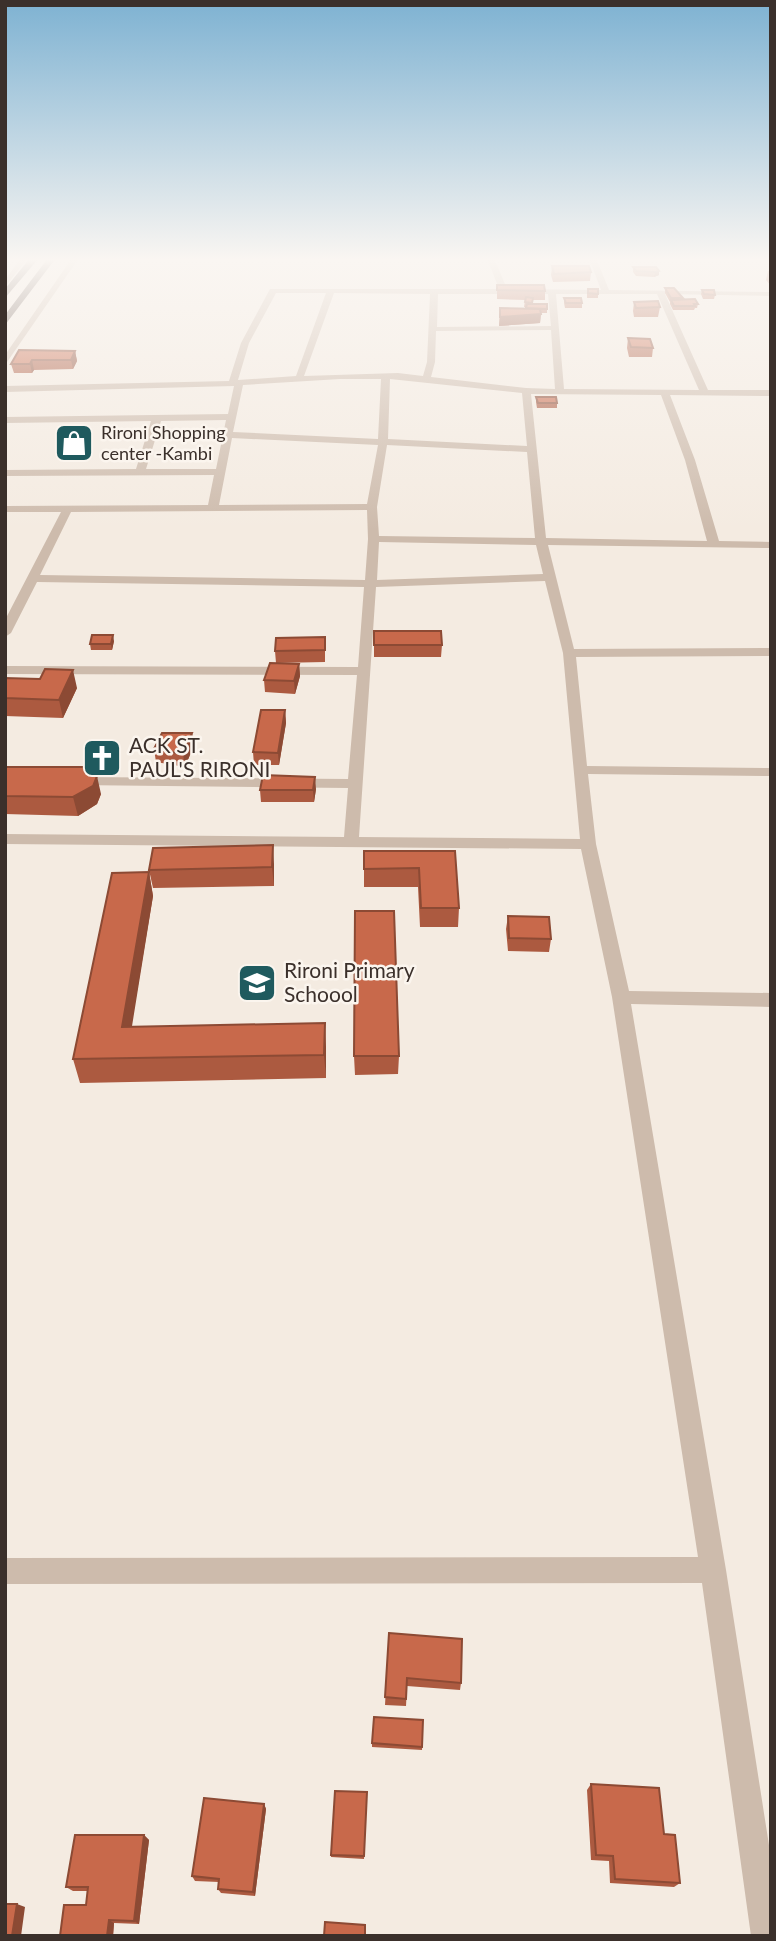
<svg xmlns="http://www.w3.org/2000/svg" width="776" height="1941" viewBox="0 0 776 1941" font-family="Lato,sans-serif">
<rect width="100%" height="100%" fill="#f4ebe1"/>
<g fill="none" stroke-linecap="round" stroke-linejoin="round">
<path fill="#cdbbac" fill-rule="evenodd" d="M21,258H28L5,287V280Z
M72,258H79L5,365V355Z
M487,258H494L507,289L601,290L589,258H596L609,290L771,292V296L665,294L708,390H771V396L670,395L695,460L719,541L771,542V548L548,545L574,649L771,648V656L576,657L587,766L771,768V776L588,774L596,844L629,991L771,993V1007L631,1004L726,1570L771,1858V1936H751L702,1583L5,1584V1558L698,1557L612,997L581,849L5,844V834L344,837L348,788L75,785L68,781L75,777L348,779L357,675L5,674V666L358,667L364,587L37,582L11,633L5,637V620L61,512H5V506L208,505L214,475L5,476V470L136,469L151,421L5,423V417L228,414L234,386L5,392V386L229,381L241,343L270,289H499ZM276,293H326L296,376L238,380L249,343ZM334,293L430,294L427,362L423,376L398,373L304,376ZM438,294H548L551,326L437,327ZM556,294H657L699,390L564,389ZM551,330L555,389L526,388L431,377L435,362L436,331ZM340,379H381L378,439L233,432L243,385ZM390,379L522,393L527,446L388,439ZM531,394L661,395L685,460L707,541L546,538ZM226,420L216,469H146L161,421ZM232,438L378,445L367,504L219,505ZM387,445L527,452L535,538L379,536L377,507ZM367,510L368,539L365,580L40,575L71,512ZM379,542L536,545L543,574L377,580ZM545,581L563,653L580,839L359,837L376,587Z"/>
<path fill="#5c4a42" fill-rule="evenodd" d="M30,258H39L5,298V289Z
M48,258H56L5,325V315Z"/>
</g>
<path fill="#ac5a40" d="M552,266L591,272L590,281L553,282L551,275Z
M633,267H656L659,275L654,277L636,276L633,272Z
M768,271H771V286L766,280Z
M497,285L545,291V300H533L532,302L533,304H547V313H541L540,323L499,326L500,308L526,309V307H524L525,300L497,299Z
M665,288L683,298V299L698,304L697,308H695L694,310H673L670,304V302L665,293Z
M702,290L715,295L714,299H703L701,294Z
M587,294H598V298H587Z
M564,298L582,303V308H565L564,303Z
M634,302L660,307L658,317H634L633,311Z
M628,338L653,348L652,357H629L627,348Z
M75,351L77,361L73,369L34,370L32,373H14L11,364Z
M536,397L557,403V408H537L536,402Z
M374,631L442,645L441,657H374Z
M325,637V662L276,663L275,651Z
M114,641L112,650H91L90,644Z
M299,664L300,676L295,694L265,692L264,680Z
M5,678L40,679L77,688L63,718L5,716Z
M285,710L286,723L279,765H254L253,752Z
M192,733L194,745L185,767L156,762L154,749Z
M5,767L101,794L97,804L78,816L5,814Z
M316,789L314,802H261L260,790Z
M364,851H455L459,908L458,927H420L418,887H364Z
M274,864V886L153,888L149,870Z
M149,872L153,896L131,1027L325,1023L326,1078L80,1083L73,1059Z
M508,916L551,939L549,952L508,951L506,929Z
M354,1056H399L398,1074L355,1075Z
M389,1633L461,1683L460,1690L407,1686L406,1706L385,1705Z
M423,1720L422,1750L372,1747V1743Z
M591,1784L664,1834L680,1883L674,1887L610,1883L609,1861L591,1860L587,1790Z
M367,1792L364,1859L331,1857V1855Z
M264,1804L266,1809L255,1896L221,1893L218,1889L219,1882L195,1881L192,1876Z
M144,1835L149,1840L139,1924L114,1923L113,1936L86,1905L88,1891H73L66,1887Z"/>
<path fill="#8c4a34" d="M659,271V275L654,277L655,272Z
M541,314L540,323L499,326L500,317Z
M75,351L77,361L73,369L71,360Z
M32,360L34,370L32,373L30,364Z
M113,635L114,641L112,650L111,644Z
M299,664L300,676L295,694L294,681Z
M73,670L77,688L63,718L59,700Z
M285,710L286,723L279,765L278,753Z
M192,733L194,745L185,767L183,754Z
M97,776L101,794L97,804L78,816L73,797Z
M315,777L316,789L314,802L313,790Z
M273,845L274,864V886L272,867Z
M149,872L153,896L128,1051L122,1027Z
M325,1023L326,1047V1078L324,1055Z
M264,1804L266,1809L255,1896L253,1892Z
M144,1835L149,1840L139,1924L134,1921Z
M17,1904L25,1907L21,1936H12Z
M109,1920L114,1923L113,1936H107Z"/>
<path fill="#c8694b" stroke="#8c4a34" stroke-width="2" d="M552,266H589L591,272L554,274Z
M633,267H656L659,271L655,272L636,271Z
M497,285H544L545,291L497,290Z
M665,288H674L683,298H671Z
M588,289H598V294L588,293Z
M702,290H714L715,295L704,294Z
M526,297L533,298L532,303L525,302Z
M564,298H581L582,303H566Z
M695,299L698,304H694L695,306H674L671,300Z
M658,301L660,307L636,308L634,302Z
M527,304H547V309L526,308Z
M500,308L540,309L541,314L500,317Z
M628,338L650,339L653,348L631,347Z
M19,350L75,351L71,360H32L30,364H11Z
M536,397H556L557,403H538Z
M374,631H441L442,645H374Z
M92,635H113L111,644H90Z
M325,637V650L275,651L276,638Z
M270,663L299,664L294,681L264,680Z
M45,669L73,670L59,700L5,698V678L40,679Z
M261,710H285L278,753L253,752Z
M162,733H192L183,754L154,749Z
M5,767H93L97,776L93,786L73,797L5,796Z
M263,775L315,777L313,790H260Z
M273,845L272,867L149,870L153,848Z
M364,851H455L459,908H421L419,868L364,869Z
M149,872L122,1027L325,1023L324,1055L73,1059L112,873Z
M355,911H394L399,1056H354Z
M508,916L549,917L551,939L509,938Z
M389,1633L462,1639L461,1683L407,1678L406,1699L385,1697Z
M374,1717L423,1720L422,1747L372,1743Z
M591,1784L659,1788L664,1834L675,1835L680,1883L615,1879L613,1856L596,1855Z
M335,1791L367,1792L364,1856L331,1855Z
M204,1798L264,1804L253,1892L218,1889L219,1879L192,1876Z
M75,1835H144L134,1921L109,1920L107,1936H60L64,1905H86L88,1887H66Z
M5,1904H17L12,1936H5Z
M325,1922L365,1925V1936H324Z"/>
<linearGradient id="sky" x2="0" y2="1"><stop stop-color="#7eb2d2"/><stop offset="0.49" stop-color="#faf6f2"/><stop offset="1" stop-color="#faf6f2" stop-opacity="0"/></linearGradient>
<rect width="776" height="530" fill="url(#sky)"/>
<defs>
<g id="shop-square" transform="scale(2.0125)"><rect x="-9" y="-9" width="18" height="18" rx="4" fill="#1f5a5e" stroke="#fbf5ee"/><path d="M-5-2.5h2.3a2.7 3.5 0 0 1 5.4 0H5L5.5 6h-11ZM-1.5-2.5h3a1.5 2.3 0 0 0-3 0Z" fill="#fff"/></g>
<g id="church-square" transform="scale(2.0125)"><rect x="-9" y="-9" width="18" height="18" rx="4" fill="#1f5a5e" stroke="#fbf5ee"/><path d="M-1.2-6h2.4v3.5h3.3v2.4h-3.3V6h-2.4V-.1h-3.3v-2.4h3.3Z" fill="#fff"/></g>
<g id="school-square" transform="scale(2.0125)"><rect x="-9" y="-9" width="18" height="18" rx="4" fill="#1f5a5e" stroke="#fbf5ee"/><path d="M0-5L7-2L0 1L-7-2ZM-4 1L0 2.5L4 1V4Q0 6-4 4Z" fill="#fff"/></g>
</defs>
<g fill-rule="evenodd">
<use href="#shop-square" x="74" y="443"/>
<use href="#church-square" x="102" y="758"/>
<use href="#school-square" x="257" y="983"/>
</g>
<g text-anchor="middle" stroke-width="5" stroke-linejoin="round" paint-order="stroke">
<g font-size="18" fill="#3b302b" stroke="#fbf5ee" text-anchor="start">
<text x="101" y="439">Rironi Shopping<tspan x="101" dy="21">center -Kambi</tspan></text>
</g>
<g font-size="21" fill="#3b302b" stroke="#fbf5ee" text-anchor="start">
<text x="129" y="753">ACK ST.<tspan x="129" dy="24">PAUL'S RIRONI</tspan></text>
<text x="284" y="978">Rironi Primary<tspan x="284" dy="24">Schoool</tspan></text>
</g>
</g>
<rect width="776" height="1941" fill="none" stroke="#3b302b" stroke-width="14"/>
</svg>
